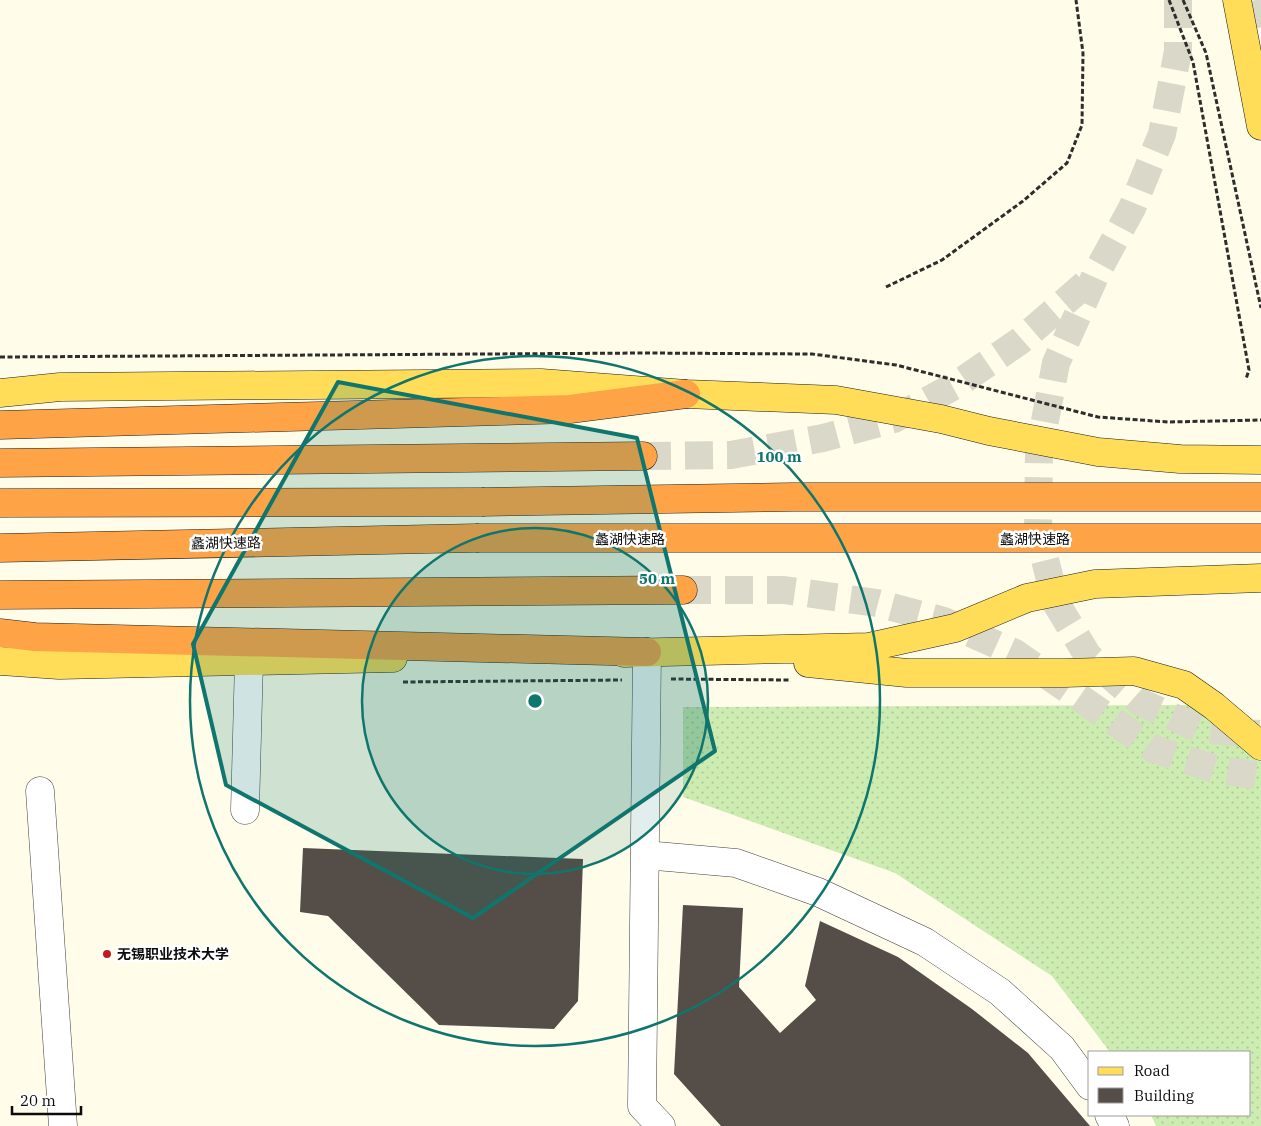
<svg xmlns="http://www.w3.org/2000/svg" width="1261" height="1126" viewBox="0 0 1261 1126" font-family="'IBM Plex Serif','Noto Sans SC',serif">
<defs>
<pattern id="garden-dots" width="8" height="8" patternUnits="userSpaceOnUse" patternTransform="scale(1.25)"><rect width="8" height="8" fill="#cdecb1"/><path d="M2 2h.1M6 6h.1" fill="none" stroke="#afc997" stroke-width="1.8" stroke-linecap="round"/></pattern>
</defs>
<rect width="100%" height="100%" fill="#fffce9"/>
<path fill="url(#garden-dots)" d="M1189,705L1249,749L1261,762V1126H1156L1151,1115H1250V1052H1110L1052,976L895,873L683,797V707Z"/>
<path fill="#554d47" d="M303,848L583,859L578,1001L554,1029L439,1025L328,916L300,912Z
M683,905L743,908L739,987L780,1033L816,1000L805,986L820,921L898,957L972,1009L1028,1053L1090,1126H721L674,1074Z"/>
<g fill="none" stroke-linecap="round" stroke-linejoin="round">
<path stroke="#dad8c8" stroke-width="28" stroke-dasharray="28 14" stroke-linecap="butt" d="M1178,0V51L1162,134L1132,208L1096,274L1056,363L1039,452L1038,532L1056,603L1088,656L1140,702L1200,729L1259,734
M1256,0L1261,28
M643,456L731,455L823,438L894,419L956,385L1020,341L1090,280
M683,590H784L877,603L944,621L1015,653L1154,749L1215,769L1261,776"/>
<g stroke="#3e3e3e" stroke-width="29">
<path id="minor" d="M647,652L642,1106L661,1126
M40,791L63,1126
M245,810L249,661
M645,855L736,863L818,892L925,942L1000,992L1062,1048L1090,1086
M1109,1115L1115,1126"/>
</g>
<g stroke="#1c1c1c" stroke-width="29">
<path id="major" d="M1237,0L1261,126
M0,393L60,387L541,383L686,394L836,400L941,419L989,431L1098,452L1180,459L1261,460
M624,653L869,647L955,628L1027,598L1095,584L1261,578
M0,661L59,665L393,658
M808,663L907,673H1065L1134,671L1184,685L1214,706L1261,746"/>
</g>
<g stroke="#1c1c1c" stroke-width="29">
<path id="highway" d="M0,425L570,409L686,394
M0,463L643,456
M0,503L482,502
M0,548L476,538
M0,595L683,590
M0,633L35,637L647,652"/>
</g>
<path stroke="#2d2d2d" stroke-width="3" stroke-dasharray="5 2.5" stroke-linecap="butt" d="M1169,0L1193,62L1249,370L1246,379
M1183,0L1206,53L1261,308
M886,287L942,260L1023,201L1067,163L1082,125L1083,53L1076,0
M0,357L646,353L812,354L896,365L1098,417L1168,422L1261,420
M671,679L789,680
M403,682L622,680"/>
<use href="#minor" stroke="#fff" stroke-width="28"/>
<use href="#major" stroke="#ffdd59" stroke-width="28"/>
<use href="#highway" stroke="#ffa347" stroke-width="28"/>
<g stroke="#1c1c1c" stroke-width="29" stroke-linecap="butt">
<path id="highway-bridge" d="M482,502L793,497H1261
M476,538H1261"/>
</g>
<use href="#highway-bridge" stroke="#ffa347" stroke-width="28"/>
</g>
<path fill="#0f766e" fill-opacity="0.2" stroke="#0f766e" stroke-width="4" stroke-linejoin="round" d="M338,382L637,438L715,751L473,918L226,785L193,644Z"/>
<circle cx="535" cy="701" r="173" fill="#0f766e" fill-opacity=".12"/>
<g fill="none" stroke="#0f766e" stroke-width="2.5">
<circle cx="535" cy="701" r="173"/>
<circle cx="535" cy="701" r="345"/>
</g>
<circle fill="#c51a1b" stroke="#fff" stroke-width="2" cx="107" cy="954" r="5"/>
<g text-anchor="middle" stroke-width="5" stroke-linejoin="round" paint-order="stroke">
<g font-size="14" fill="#0b0b0b" stroke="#fff">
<text x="630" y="544">蠡湖快速路</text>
<text x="1035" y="544">蠡湖快速路</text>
<text transform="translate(226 543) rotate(-1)" y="5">蠡湖快速路</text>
</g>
<g font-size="14" font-weight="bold" fill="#0b0b0b" stroke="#fff" text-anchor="start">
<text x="117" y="959">无锡职业技术大学</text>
</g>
</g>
<circle cx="535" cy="701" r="8" fill="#0f766e" stroke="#fff" stroke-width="2.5"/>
<g font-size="15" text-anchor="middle" font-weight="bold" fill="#0f766e" stroke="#fff" stroke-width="5" stroke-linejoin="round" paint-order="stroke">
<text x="779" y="462">100 m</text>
<text x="657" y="584">50 m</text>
</g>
<rect x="1088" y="1051" width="162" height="65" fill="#ffffff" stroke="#9d9d9d"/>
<rect x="1098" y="1067" width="25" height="8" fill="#ffdd59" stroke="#9d9d9d"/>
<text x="1134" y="1076" font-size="15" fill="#0b0b0b">Road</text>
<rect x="1098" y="1088" width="25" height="15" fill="#554d47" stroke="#9d9d9d"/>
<text x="1134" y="1101" font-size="15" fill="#0b0b0b">Building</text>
<path d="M12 1106v8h69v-8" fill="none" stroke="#0b0b0b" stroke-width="2.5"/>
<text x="20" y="1106" font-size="15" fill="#0b0b0b" stroke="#ffffff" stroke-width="4" paint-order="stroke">20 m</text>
</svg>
